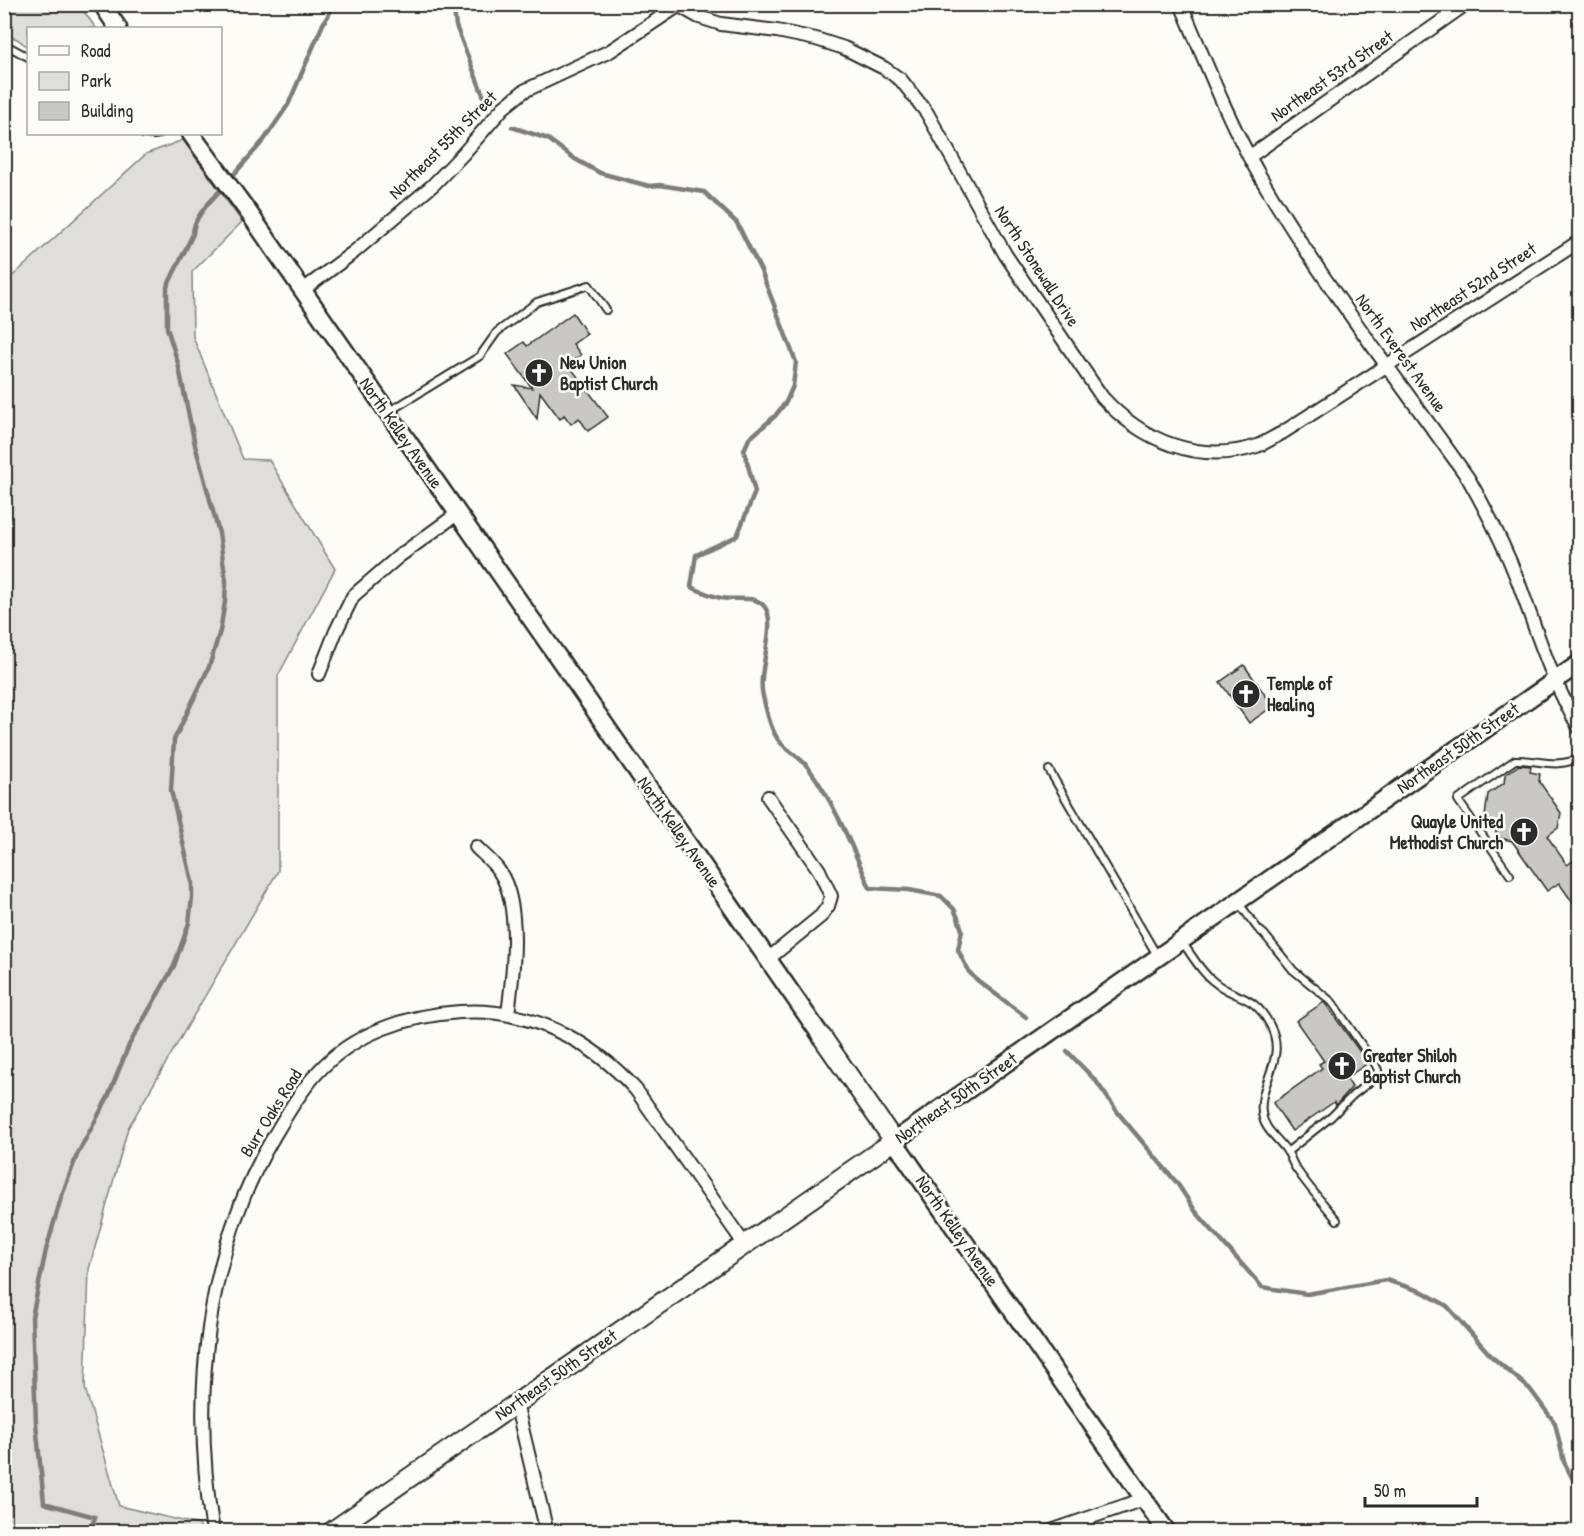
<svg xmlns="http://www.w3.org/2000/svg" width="1584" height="1536" viewBox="0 0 1584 1536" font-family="'Patrick Hand',sans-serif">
<rect width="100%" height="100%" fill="#fdfcf7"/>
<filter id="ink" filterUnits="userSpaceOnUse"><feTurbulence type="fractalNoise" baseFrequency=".0167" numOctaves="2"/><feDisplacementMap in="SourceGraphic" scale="12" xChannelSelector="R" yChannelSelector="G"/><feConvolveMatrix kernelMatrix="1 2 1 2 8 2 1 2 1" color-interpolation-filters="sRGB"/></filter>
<g filter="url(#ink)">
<path fill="#dfdeda" stroke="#858482" stroke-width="1.5" d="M4,5H79L96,28H28V47L17,39L5,35Z
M183,140L242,222L192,272L193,337L243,459L269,460L335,569L278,676V871L128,1128L89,1269L85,1388L119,1506L200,1525V1531H5V283L146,154Z"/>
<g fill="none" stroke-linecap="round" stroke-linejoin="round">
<path stroke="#7e7d7b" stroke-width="4.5" d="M453,4L456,26L485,100
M512,127L548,139L575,159L600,173L649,186L660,185L704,192L737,223L761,271L796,362L793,386L786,402L775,416L749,439L744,450L755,492L737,536L696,555L691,587C700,591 711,596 721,598C734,601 754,594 764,606C779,623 756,672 763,696C766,709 771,732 780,742C789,752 803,759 810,770C836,806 852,847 870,888L909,890L941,896L954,909L958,918L962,930L958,950L969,972L977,980L1026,1017
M230,179L264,140L288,105L323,24L335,4
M1067,1051L1096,1081L1119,1114L1177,1183L1196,1212L1262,1287L1307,1294L1386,1280L1423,1292L1447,1306L1492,1357L1530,1389L1555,1423L1564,1462L1580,1493
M90,1532L95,1517L44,1503L36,1423L32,1317L46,1250L61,1198L77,1155L108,1097L129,1045L174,966L189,923L192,897V882L171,790L174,740L209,667L220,631L225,602L226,581L219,533L195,445L178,363L167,328V287L193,234C193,216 214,198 225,185"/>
</g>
<path fill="#c9c8c4" stroke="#2b2b2b" stroke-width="1.5" d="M573,313L587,334L573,344L581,355L568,364L608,417L588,431L579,418L571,424L564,415L560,419L540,392L537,419L514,385L532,388L507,354L524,342L527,346Z
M1244,665L1273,706L1249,723L1220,682Z
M1519,765L1531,766L1530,772L1540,774L1539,781L1561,813L1558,828L1547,836L1567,865L1580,856V913L1559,883L1547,891L1512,841L1500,838L1485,816L1488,794L1504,783L1505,775Z
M1324,1002L1368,1063L1346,1078L1352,1087L1336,1105L1334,1102L1292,1131L1273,1103L1322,1068L1319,1064L1324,1061L1296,1021Z"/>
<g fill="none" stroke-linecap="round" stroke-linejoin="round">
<g stroke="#2b2b2b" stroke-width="10">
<path id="service" d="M4,44L28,57
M143,134L154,135L159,134
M390,411L480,356L497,332L537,302L589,285L606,310
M1049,770L1158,957
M1510,875L1458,800L1515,760C1538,759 1558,770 1580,757
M1238,902L1258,929L1264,934L1293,970L1332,1002L1375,1064L1378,1070L1376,1077L1353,1095L1331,1117L1287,1152
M1182,942C1192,955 1200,971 1213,981C1235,1000 1253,992 1270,1025C1288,1059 1258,1082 1262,1113C1264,1130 1277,1137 1286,1150C1291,1156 1292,1164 1297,1170C1309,1188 1324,1204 1337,1220"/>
</g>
<g stroke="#2b2b2b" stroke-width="16">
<path id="minor" d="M676,4L699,17L721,24L777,31L816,39L844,48L884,68L901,80L927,113L1005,254L1102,397C1141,440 1198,465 1257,446C1265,443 1274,437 1282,433L1580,241
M1181,4C1206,63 1229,123 1261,178C1322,283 1398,379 1468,478C1487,511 1504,545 1518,581C1537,632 1552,683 1580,729
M1249,157L1466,4
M303,290L354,252L433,185L463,154L503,108L524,91L610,51L681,4
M319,674L336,631L353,596L398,557L457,514
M476,847C483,854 493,862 499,871C522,904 513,975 508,1014
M768,959L821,916L828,906L831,896L819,870L768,797
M516,1403L547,1532
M213,1532C191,1397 204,1255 274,1136C287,1114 300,1092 317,1073C353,1033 408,1015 460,1012C526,1007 592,1040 636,1090L745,1245
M1048,1532L1144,1499"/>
</g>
<g stroke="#2b2b2b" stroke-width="21">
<path id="tertiary" d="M102,4L118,28
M191,134L249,213L822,1037
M1167,1532L894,1141L1580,663"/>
</g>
<g stroke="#2b2b2b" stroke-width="22">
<path id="secondary" d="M331,1532L894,1141L822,1037"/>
</g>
<use href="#service" stroke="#fdfcf7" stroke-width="6"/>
<use href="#minor" stroke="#fdfcf7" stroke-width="12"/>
<use href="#tertiary" stroke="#fdfcf7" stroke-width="16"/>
<use href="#secondary" stroke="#fdfcf7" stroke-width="18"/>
</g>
</g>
<defs>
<g id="church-disc" transform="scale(1.5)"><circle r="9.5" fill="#2b2b2b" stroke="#fdfcf7"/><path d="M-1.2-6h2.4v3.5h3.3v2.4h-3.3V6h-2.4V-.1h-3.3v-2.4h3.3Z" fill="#fff"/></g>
</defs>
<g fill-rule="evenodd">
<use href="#church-disc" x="539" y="373"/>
<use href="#church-disc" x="1246" y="694"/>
<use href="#church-disc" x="1524" y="832"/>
<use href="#church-disc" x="1342" y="1066"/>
</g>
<g text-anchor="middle" stroke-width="5" stroke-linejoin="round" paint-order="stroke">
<g font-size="18" fill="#2b2b2b" stroke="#fdfcf7">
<text transform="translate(1332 76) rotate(-35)" y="6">Northeast 53rd Street</text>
<text transform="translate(443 145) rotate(-45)" y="6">Northeast 55th Street</text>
<text transform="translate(1037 266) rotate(57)" y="6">North Stonewall Drive</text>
<text transform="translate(1473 287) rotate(-33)" y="6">Northeast 52nd Street</text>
<text transform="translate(1401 353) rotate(54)" y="6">North Everest Avenue</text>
<text transform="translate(401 433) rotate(55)" y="6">North Kelley Avenue</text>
<text transform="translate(1458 748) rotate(-35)" y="6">Northeast 50th Street</text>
<text transform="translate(679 832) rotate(55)" y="6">North Kelley Avenue</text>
<text transform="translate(956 1098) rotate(-35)" y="6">Northeast 50th Street</text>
<text transform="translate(271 1113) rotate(-58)" y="6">Burr Oaks Road</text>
<text transform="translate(957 1231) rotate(55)" y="6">North Kelley Avenue</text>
<text transform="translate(556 1375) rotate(-35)" y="6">Northeast 50th Street</text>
</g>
<g font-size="18" font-weight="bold" fill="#2b2b2b" stroke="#fdfcf7" text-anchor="start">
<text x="560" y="369">New Union<tspan x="560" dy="21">Baptist Church</tspan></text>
<text x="1267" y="690">Temple of<tspan x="1267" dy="21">Healing</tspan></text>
<text x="1503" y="828" text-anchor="end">Quayle United<tspan x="1503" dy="21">Methodist Church</tspan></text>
<text x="1363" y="1062">Greater Shiloh<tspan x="1363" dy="21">Baptist Church</tspan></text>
</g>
</g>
<rect width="1584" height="1536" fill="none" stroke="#fdfcf7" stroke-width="24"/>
<rect x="12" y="12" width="1560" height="1512" fill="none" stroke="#2b2b2b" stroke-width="2" filter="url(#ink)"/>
<rect x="27" y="27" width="195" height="108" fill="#fdfcf7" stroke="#a9a8a5" stroke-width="1.5"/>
<rect x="39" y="46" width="30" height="9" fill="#fdfcf7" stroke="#a9a8a5" stroke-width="1.5"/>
<text x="81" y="57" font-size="18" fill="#2b2b2b">Road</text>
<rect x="39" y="72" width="30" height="18" fill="#dfdeda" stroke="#a9a8a5" stroke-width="1.5"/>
<text x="81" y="87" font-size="18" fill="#2b2b2b">Park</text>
<rect x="39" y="102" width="30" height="18" fill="#c9c8c4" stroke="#a9a8a5" stroke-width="1.5"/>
<text x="81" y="117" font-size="18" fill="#2b2b2b">Building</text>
<path d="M1365 1497v9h112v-9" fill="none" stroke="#2b2b2b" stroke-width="3"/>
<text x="1374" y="1497" font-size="18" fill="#2b2b2b" stroke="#fdfcf7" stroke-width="4.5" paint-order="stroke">50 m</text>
</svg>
